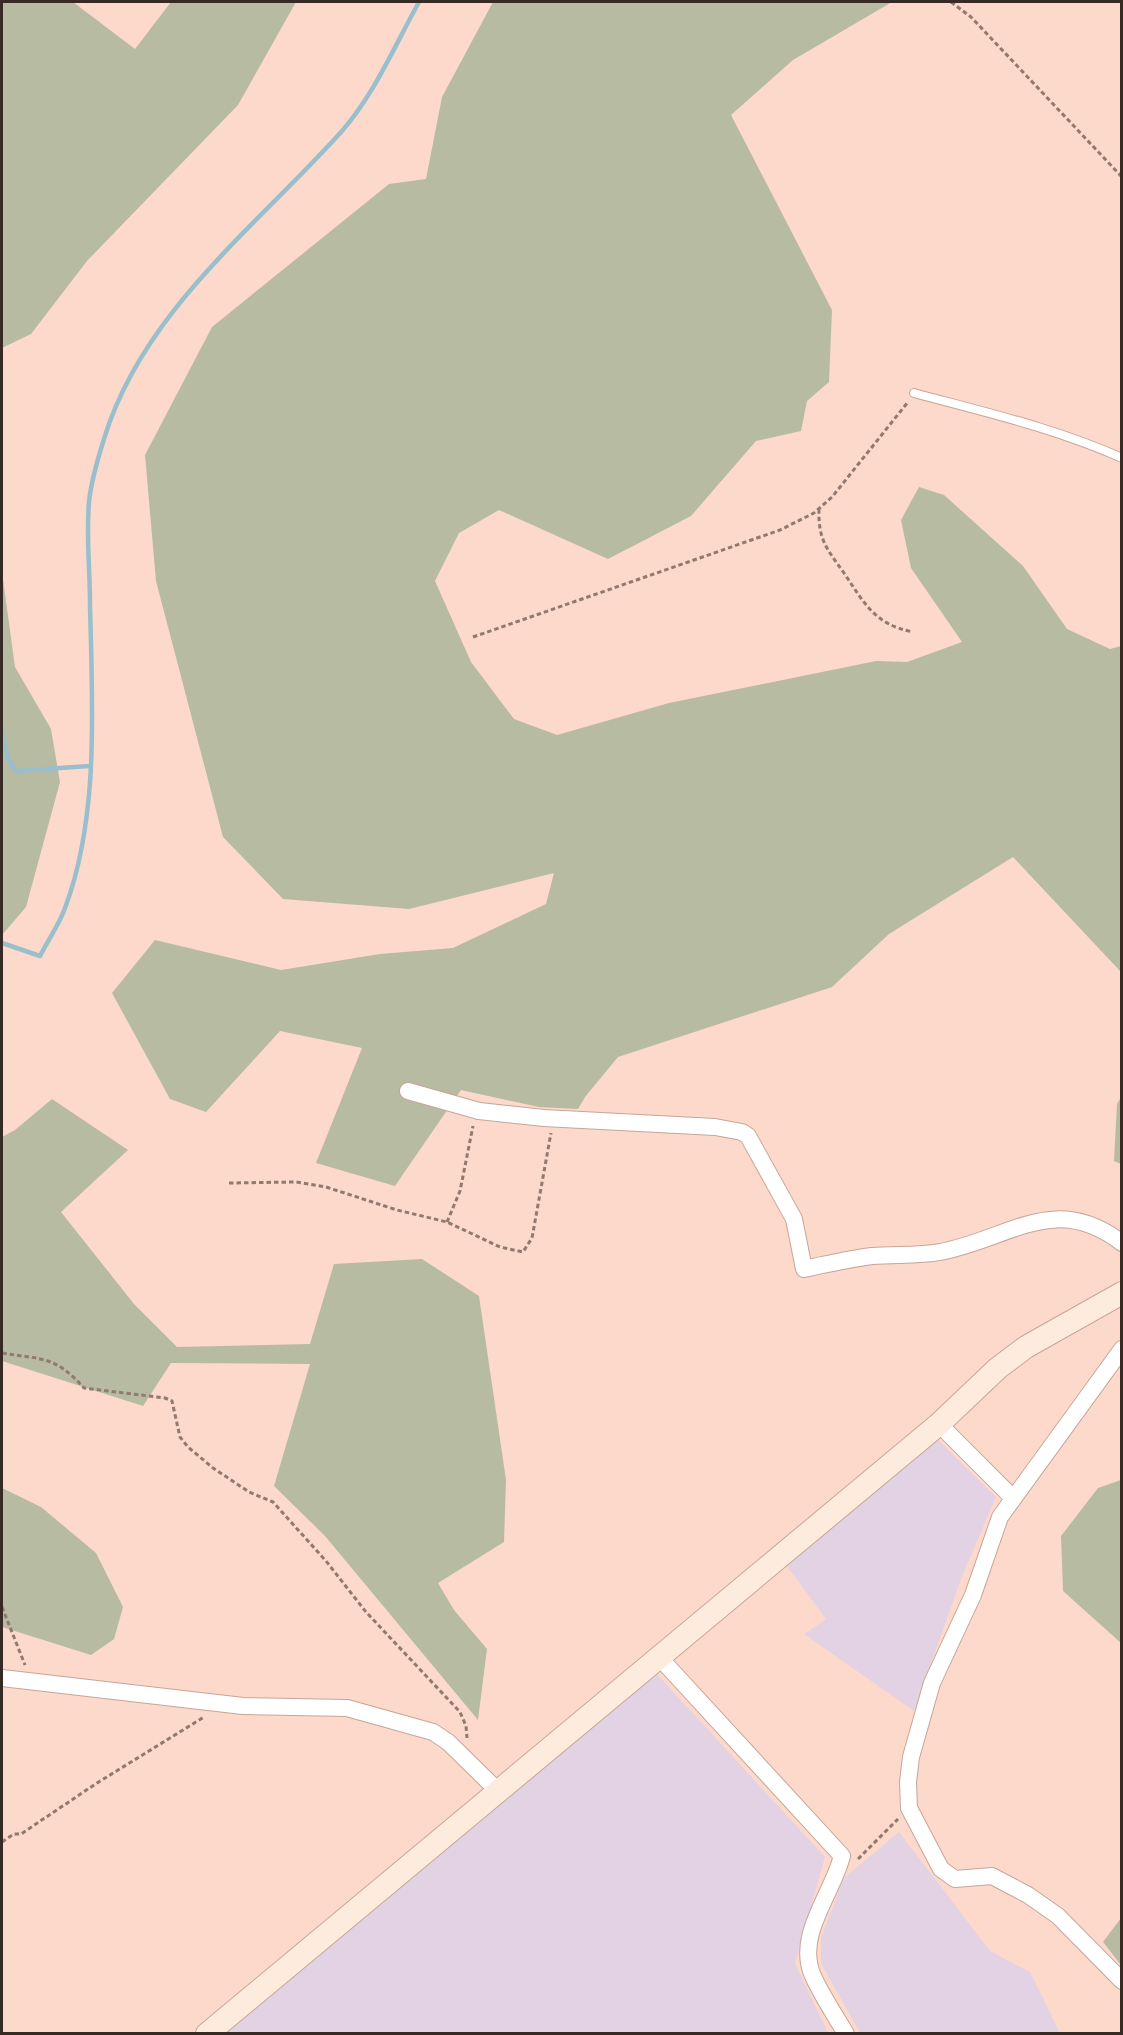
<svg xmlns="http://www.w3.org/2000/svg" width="1123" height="2035" viewBox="0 0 1123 2035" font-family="'Titillium Web',sans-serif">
<rect width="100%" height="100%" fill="#fdd9cb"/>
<path fill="#e2d2e4" d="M937,1439L996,1497L961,1579L914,1711L804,1634L826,1619L787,1566Z
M657,1674L825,1857L795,1963L828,2033L220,2034Z
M899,1832L990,1951L1030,1972L1060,2033H860L821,1963V1938L844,1878Z"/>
<path fill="#b7bba2" d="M2,2H73L135,49L171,2H296L238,105L87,261L31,334L2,348Z
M493,2H892L793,60L731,115L832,310L829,382L807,401L801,431L756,441L691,516L608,559L499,510L459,533L435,581L471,662L514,719L557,735L669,703L876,661L907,662L962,642L911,568L901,520L919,487L944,495L1023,566L1067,629L1110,649L1121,646V972L1013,857L889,934L832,987L618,1057L585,1097L578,1109L539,1107L461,1090L395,1186L316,1163L362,1048L280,1031L206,1112L170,1099L112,993L155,940L281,970L380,954L453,948L546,904L554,873L409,909L283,899L223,837L156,581L145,455L212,327L389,184L426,179L442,97Z
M2,572L15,667L51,729L60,782L26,907L2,935Z
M1121,1097V1164L1114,1161L1117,1104Z
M52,1099L128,1150L61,1212L134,1304L177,1347L310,1344L334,1264L422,1259L479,1296L506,1480L504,1542L438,1583L454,1610L487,1649L478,1720L325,1536L274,1486L310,1364L171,1363L143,1406L2,1361V1137L15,1130Z
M1121,1480H1122L1121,1643L1063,1591L1061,1536L1098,1488Z
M2,1488L41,1507L96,1553L123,1607L114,1639L91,1655L2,1627Z
M1121,1918V1965L1103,1942Z"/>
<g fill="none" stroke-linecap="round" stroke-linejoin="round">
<path stroke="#99bfcd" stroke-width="4.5" d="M2,732L8,760L17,771L89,766
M2,943L40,956C48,940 59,925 65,908C100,815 92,702 90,604C90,570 86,535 89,502C91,481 98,458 104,439C142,312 257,226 342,131C375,93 395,45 419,2"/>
<g stroke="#c7a597" stroke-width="10">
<path id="lane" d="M914,393C984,412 1055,428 1122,458"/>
</g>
<g stroke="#c7a597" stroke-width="18">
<path id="street" d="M408,1091L479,1111L544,1118L715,1127L742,1132L748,1136L794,1219L804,1269C827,1264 849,1259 872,1256C894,1254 918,1256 940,1252C1010,1239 1054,1191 1122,1243
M1122,1349L1000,1517L973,1595L932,1683L911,1757L908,1782L909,1808L941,1869L955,1879L992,1876L1028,1895L1058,1916L1122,1981
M939,1424L1013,1498
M660,1658L842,1856C832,1895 795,1936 813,1976C822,1996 835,2015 846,2034
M2,1678L243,1706L347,1708L433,1732L448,1742L498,1791"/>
</g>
<g stroke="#c7a597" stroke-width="24">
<path id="secondary" d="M207,2034L939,1424L998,1368L1026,1347L1122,1293"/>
</g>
<path stroke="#917970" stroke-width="3" stroke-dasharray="4.5 3" stroke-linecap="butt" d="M951,2L971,17L1122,177
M819,509C818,540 827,549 844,573C865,604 874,624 913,632
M473,637L780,530L814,513L832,497L908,402
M229,1183L296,1182L326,1187L397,1210L447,1222L500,1247L523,1252L532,1238L551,1133
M447,1222L460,1191L473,1126
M2,1353C43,1360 54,1355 84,1388L165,1398L172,1401L180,1437L188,1447L213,1468L249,1492L273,1502L326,1561L366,1612L460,1712L466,1726L467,1738
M2,1607L25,1665
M2,1842L14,1834H21L97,1783L204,1717
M858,1859L898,1819"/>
<use href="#lane" stroke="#fff" stroke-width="8"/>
<use href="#street" stroke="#fff" stroke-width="16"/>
<use href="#secondary" stroke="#fdecde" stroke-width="22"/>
</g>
<rect width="1123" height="2035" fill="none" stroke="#372a24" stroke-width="6"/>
</svg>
